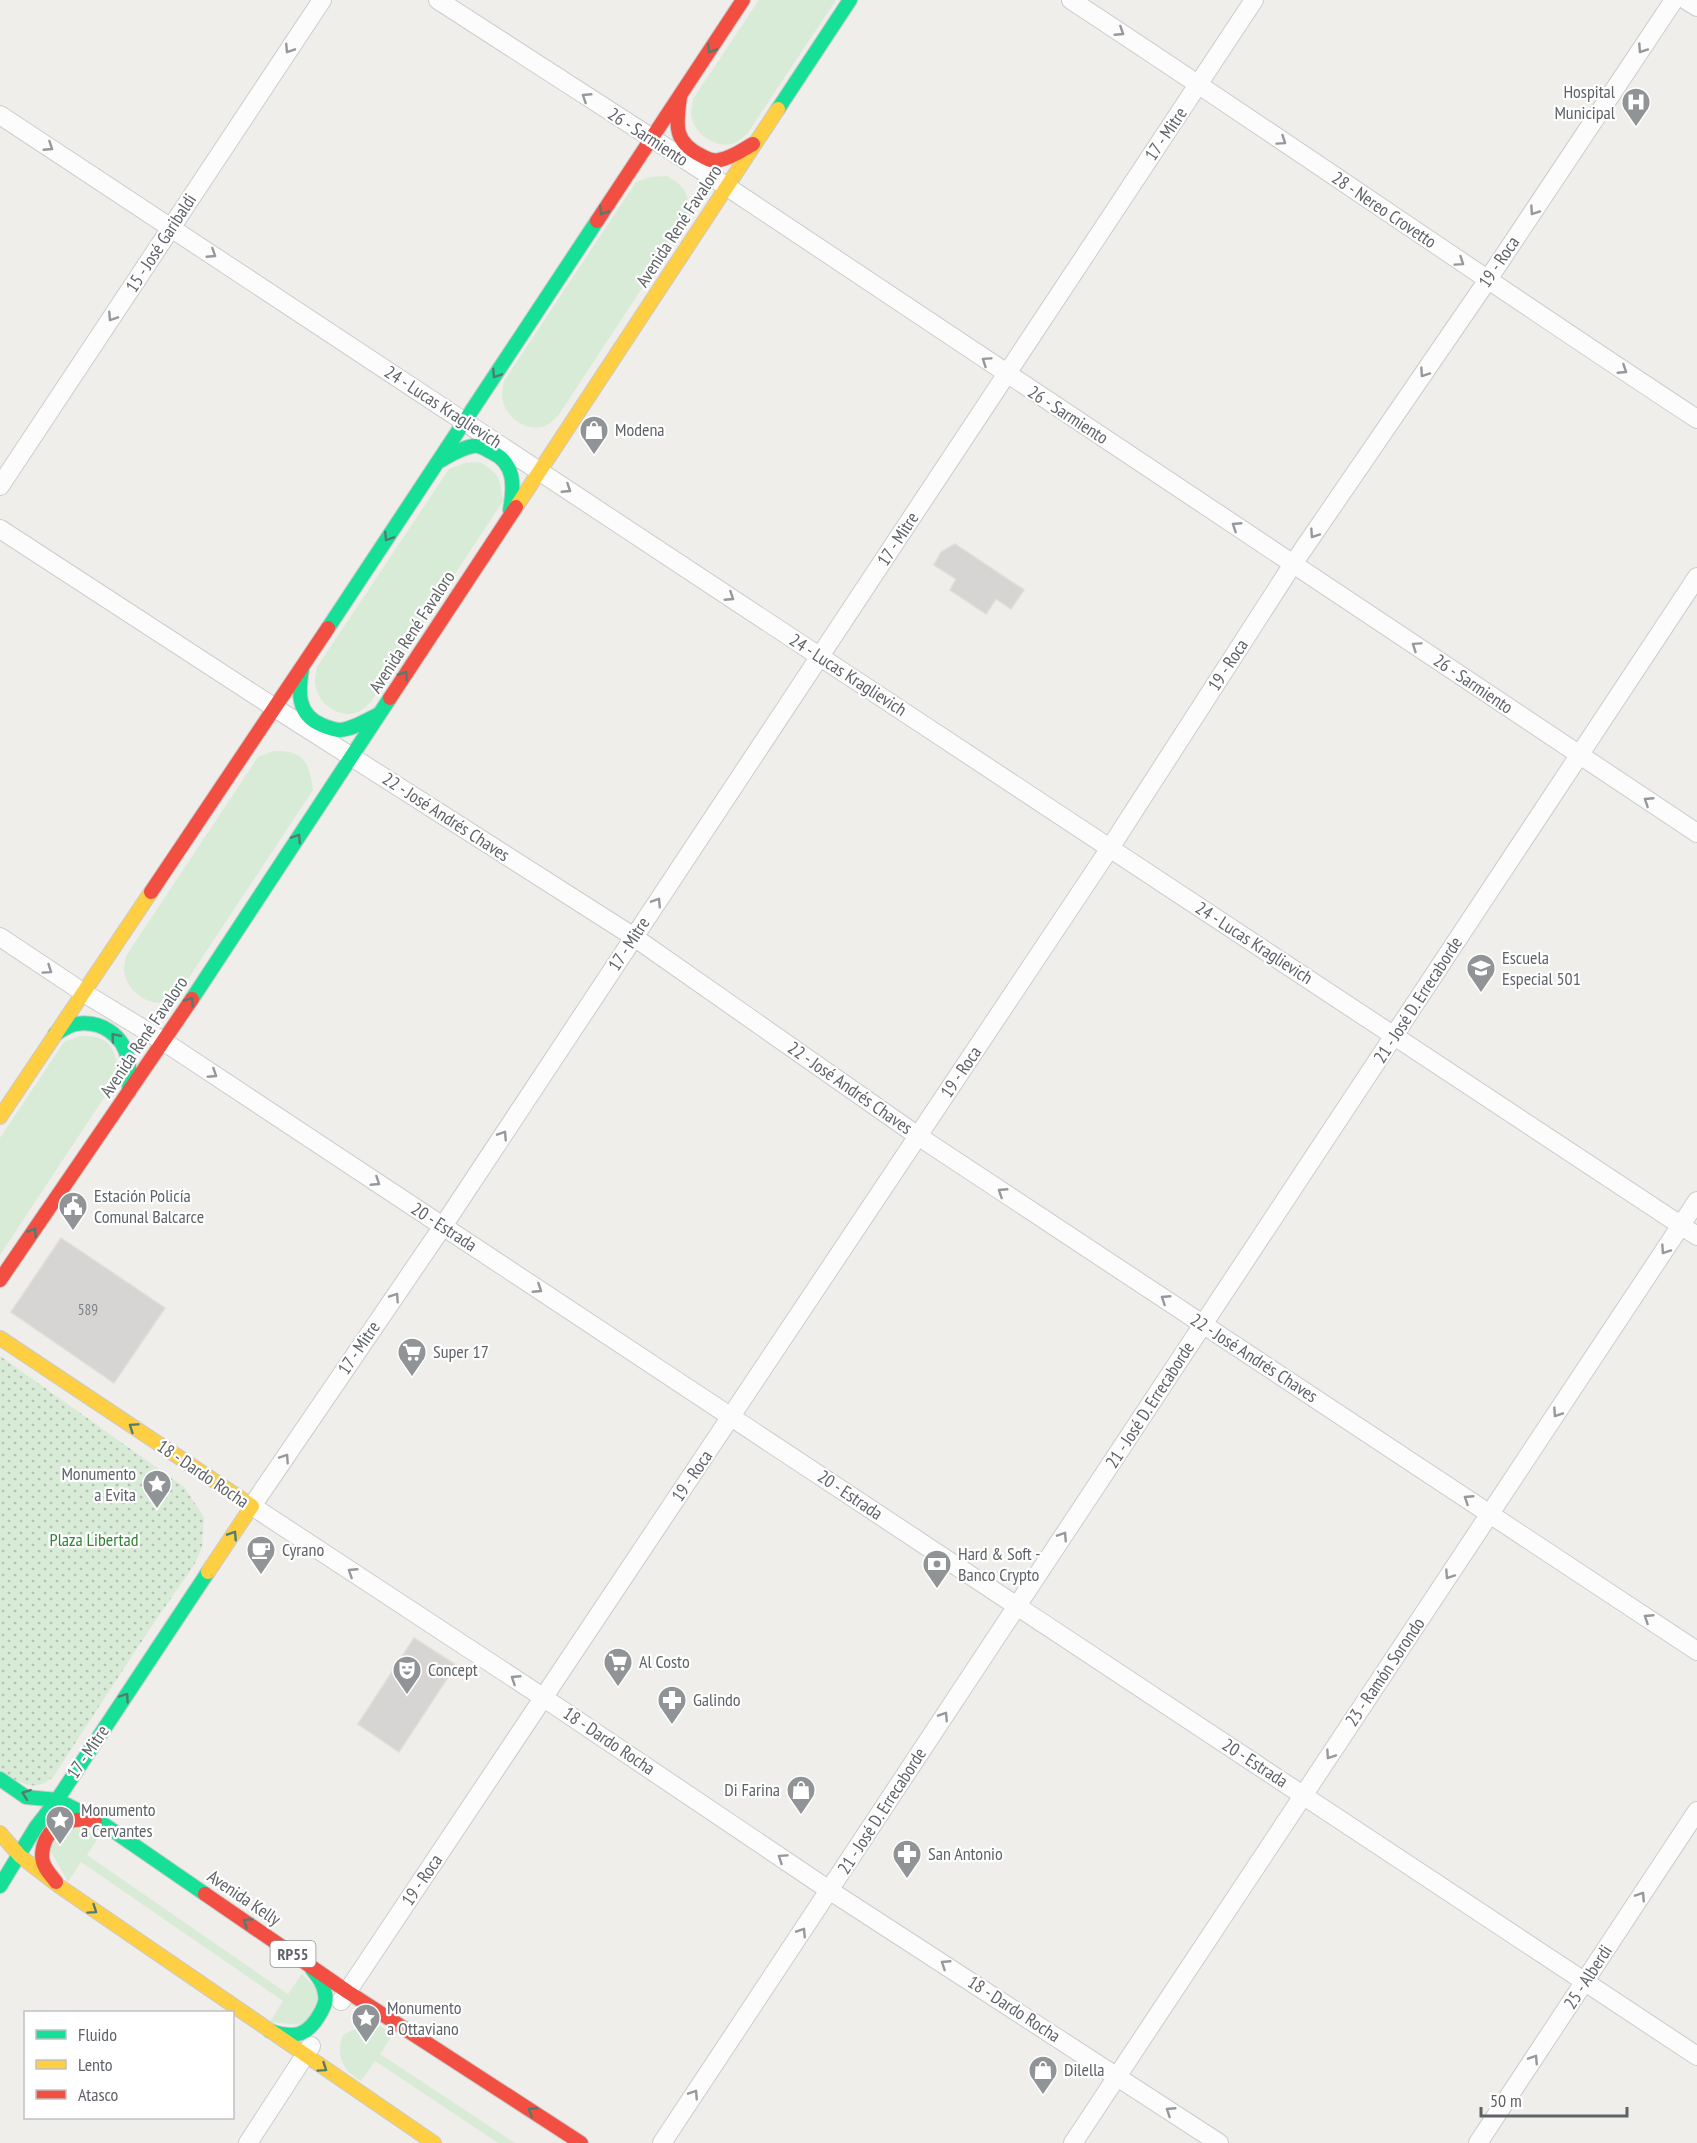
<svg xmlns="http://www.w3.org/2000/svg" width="1697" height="2143" viewBox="0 0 1697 2143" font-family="'PT Sans Narrow',sans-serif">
<defs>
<pattern id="park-dots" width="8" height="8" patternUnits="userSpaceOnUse" patternTransform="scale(1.5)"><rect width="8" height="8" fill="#d8ebd6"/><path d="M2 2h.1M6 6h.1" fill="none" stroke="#b2c2b1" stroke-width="1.8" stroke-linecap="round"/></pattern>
</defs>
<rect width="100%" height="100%" fill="#efeeea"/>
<path fill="#d8ebd6" d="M759,0H836L747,134C743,137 737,143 732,144C713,148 692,132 691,113C691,109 693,103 693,99Z
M667,176C687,188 687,192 690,215L558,416C553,420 548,426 542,427C523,431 503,415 502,395C502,391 503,386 504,381L636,182L651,177Z
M480,462C500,474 500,479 503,501L371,702C366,706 361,712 355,713C336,718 316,701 315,682C315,677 316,672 317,667L449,469L465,463Z
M274,751C304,750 309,762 313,790L180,991C176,994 170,1000 165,1002C146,1006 125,989 124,970C124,966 125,960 126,956L258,757Z
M80,1036C111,1035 115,1048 119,1075L0,1255V1138L64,1042Z
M70,1826L100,1835L87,1855L288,1994L302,1974L319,1991L311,2026L270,2022L283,2001L81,1862L68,1882L47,1845Z
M372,2024L382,2027L393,2034L380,2054L515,2143H498L375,2061L361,2081C343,2070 335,2056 343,2035L363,2025Z"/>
<path fill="url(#park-dots)" d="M0,1356L184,1487L204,1517L202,1547L194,1565L151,1627L53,1777C33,1794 20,1782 0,1771Z"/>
<path fill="#d6d5d3" stroke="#deddd9" stroke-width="1.5" d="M955,544L1024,590L1011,609L996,599L986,614L950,590L956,579L934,565L941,552Z
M61,1238L165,1308L114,1383L11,1312Z
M414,1638L456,1665L399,1752L358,1724Z"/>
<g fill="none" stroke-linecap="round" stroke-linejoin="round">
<g stroke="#cbcccc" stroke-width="20">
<path id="street" d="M438,0L726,186L1697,833
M1071,0C1281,138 1487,281 1697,419
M1686,0L1697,7
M0,115L1697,1236
M0,486L322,0
M0,529L275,708L634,937L918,1136L1697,1651
M0,937L84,993L163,1041L1697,2056
M341,2001L1110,848L1293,564L1487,281L1674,0
M248,2143L311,2046
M662,2143L1697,577
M1073,2143L1697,1201
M1219,2143L829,1890L544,1698L252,1506L443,1226L1254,0
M1478,2143L1697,1811"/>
</g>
<g stroke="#cacacb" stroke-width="16">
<path id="fast" d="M778,109L850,0
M438,462C449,456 460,448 473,446C480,445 485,449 491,452C516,463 514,487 510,510
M328,628L597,221
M302,669C298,692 297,715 322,725C327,727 334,730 340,730C353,729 367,720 379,714
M192,999L390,698
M55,1034C62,1031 68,1025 76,1024C101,1020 123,1035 128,1059C130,1070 129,1081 129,1092
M0,1779L26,1797L57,1800L99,1821L205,1894
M0,1886L36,1827L57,1800L208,1572
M270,2031C295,2039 308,2036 321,2012C324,2006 327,2001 325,1994C324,1984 318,1977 312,1969"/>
</g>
<g stroke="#cacacb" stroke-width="16">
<path id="slow" d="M516,507L778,109
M0,1117L151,892
M0,1338L252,1506L208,1572
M0,1833L20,1856L59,1886L434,2143"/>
</g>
<g stroke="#cacacb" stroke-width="16">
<path id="jam" d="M680,97C676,125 673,142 702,156C708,159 712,162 719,160C732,158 742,150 753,144
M597,221L743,0
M390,698L516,507
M151,892L328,628
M0,1280L192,999
M56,1882C52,1876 45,1870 43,1862C41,1855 43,1846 46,1839C56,1820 75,1818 95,1820
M205,1894L348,1992L581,2143"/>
</g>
<use href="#street" stroke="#fdfcfc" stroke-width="18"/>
<use href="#fast" stroke="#16e098" stroke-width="14"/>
<use href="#slow" stroke="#ffcf43" stroke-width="14"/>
<use href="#jam" stroke="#f24e42" stroke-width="14"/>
</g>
<defs><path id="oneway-chevron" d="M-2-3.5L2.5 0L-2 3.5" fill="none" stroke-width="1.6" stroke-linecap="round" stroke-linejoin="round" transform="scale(1.5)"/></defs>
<g stroke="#96999c">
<use href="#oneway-chevron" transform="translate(1120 32) rotate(33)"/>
<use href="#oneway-chevron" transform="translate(289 49) rotate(123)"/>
<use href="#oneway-chevron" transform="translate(1642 49) rotate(124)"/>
<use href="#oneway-chevron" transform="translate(586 97) rotate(-147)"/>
<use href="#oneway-chevron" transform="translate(1282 141) rotate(34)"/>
<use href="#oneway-chevron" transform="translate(49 147) rotate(33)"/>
<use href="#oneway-chevron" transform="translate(1534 211) rotate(124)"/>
<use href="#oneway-chevron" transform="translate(212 254) rotate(33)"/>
<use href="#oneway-chevron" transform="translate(1460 262) rotate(34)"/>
<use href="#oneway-chevron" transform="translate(112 317) rotate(123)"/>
<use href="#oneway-chevron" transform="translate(986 361) rotate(-146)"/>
<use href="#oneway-chevron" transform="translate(1623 370) rotate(33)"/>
<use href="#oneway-chevron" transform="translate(1424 373) rotate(124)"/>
<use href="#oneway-chevron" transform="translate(567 489) rotate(33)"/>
<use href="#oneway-chevron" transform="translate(1236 526) rotate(-147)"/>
<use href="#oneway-chevron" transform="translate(1314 534) rotate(124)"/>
<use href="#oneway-chevron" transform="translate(730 597) rotate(33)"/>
<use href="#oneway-chevron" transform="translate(1416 646) rotate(-146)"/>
<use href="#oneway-chevron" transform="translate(1648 801) rotate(-147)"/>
<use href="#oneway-chevron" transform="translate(657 902) rotate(-57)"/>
<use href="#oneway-chevron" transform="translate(48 970) rotate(34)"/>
<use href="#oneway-chevron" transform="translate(213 1074) rotate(33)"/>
<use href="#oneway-chevron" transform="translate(503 1135) rotate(-57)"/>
<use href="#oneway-chevron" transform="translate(376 1182) rotate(33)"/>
<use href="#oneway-chevron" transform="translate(1002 1192) rotate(-147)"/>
<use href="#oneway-chevron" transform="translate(1665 1250) rotate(124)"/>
<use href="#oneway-chevron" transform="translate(538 1289) rotate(33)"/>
<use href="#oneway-chevron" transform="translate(395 1297) rotate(-56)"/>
<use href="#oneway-chevron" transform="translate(1165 1299) rotate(-147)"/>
<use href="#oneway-chevron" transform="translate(1557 1413) rotate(124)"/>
<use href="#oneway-chevron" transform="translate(285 1458) rotate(-56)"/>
<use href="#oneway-chevron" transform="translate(1468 1499) rotate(-147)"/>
<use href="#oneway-chevron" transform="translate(1063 1536) rotate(-57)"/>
<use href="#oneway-chevron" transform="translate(352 1572) rotate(-147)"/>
<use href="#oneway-chevron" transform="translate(1449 1575) rotate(124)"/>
<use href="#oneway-chevron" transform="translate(1648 1618) rotate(-147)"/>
<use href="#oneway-chevron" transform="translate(515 1679) rotate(-147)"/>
<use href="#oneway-chevron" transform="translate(944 1716) rotate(-57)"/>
<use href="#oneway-chevron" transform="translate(1330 1755) rotate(124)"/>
<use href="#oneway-chevron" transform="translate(782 1858) rotate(-146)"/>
<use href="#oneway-chevron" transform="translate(1641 1896) rotate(-57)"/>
<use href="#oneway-chevron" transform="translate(802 1932) rotate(-57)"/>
<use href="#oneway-chevron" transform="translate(945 1964) rotate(-147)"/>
<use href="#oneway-chevron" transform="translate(1534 2059) rotate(-57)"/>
<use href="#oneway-chevron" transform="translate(694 2094) rotate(-57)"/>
<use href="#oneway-chevron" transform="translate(1170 2111) rotate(-147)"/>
</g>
<g stroke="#507c72">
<use href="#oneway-chevron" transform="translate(711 49) rotate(123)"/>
<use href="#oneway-chevron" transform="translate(603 211) rotate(123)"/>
<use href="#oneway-chevron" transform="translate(496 374) rotate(123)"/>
<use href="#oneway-chevron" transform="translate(388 537) rotate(123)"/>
<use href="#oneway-chevron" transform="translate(404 675) rotate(-57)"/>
<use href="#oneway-chevron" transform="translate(297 838) rotate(-57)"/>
<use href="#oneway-chevron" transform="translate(190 1001) rotate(-57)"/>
<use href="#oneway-chevron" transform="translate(115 1037) rotate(-130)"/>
<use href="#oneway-chevron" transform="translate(33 1232) rotate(-56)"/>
<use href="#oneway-chevron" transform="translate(133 1427) rotate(-146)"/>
<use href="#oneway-chevron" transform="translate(233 1535) rotate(-57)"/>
<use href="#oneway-chevron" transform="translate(125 1697) rotate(-56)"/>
<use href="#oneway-chevron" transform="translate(26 1794) rotate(-160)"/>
<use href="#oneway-chevron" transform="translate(93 1910) rotate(35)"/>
<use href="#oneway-chevron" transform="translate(247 1922) rotate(-146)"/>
<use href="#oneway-chevron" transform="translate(323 2068) rotate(34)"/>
<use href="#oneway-chevron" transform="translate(532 2111) rotate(-147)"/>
</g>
<defs>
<g id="hospital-pin" transform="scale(1.5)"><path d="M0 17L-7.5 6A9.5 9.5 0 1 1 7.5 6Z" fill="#919496" stroke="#fff"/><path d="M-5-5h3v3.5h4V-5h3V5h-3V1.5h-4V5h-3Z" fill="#fff"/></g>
<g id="shop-pin" transform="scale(1.5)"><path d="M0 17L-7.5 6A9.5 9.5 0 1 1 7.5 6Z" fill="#919496" stroke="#fff"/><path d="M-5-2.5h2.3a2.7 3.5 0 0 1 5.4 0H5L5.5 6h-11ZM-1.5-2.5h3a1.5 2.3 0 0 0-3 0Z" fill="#fff"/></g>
<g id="school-pin" transform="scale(1.5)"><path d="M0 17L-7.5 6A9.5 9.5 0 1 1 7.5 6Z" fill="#919496" stroke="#fff"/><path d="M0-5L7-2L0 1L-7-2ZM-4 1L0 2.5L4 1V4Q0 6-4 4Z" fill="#fff"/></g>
<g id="civic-pin" transform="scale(1.5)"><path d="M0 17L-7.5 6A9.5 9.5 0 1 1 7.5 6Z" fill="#919496" stroke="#fff"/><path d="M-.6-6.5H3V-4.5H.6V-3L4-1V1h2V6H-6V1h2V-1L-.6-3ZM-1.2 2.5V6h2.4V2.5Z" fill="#fff"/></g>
<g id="supermarket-pin" transform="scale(1.5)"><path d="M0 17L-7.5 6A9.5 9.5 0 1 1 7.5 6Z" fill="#919496" stroke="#fff"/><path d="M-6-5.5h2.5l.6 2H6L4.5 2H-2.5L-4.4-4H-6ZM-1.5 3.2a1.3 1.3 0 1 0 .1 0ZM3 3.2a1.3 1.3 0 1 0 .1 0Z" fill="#fff"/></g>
<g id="sight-pin" transform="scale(1.5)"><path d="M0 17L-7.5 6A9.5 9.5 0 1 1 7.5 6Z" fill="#919496" stroke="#fff"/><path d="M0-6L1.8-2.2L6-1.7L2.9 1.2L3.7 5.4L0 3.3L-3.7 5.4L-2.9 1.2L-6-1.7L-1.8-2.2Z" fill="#fff"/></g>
<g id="cafe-pin" transform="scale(1.5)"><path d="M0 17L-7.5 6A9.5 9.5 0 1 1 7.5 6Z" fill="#919496" stroke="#fff"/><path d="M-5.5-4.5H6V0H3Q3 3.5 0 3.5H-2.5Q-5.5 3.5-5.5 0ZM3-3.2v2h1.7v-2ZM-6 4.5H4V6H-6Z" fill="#fff"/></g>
<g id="bank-pin" transform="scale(1.5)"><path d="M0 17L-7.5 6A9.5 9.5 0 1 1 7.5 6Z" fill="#919496" stroke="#fff"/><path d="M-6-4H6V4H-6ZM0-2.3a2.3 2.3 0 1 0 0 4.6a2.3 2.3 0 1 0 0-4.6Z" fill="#fff"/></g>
<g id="theatre-pin" transform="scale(1.5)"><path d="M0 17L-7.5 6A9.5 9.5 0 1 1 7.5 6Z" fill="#919496" stroke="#fff"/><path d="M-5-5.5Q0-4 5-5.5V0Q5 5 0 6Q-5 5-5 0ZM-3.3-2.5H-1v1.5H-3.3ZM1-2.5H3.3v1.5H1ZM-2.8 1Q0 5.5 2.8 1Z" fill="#fff"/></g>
<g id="pharmacy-pin" transform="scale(1.5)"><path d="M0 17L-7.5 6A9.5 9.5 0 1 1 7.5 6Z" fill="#919496" stroke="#fff"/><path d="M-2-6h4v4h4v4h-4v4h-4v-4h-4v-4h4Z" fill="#fff"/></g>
</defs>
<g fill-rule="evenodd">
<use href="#hospital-pin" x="1636" y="102"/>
<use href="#shop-pin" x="594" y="430"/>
<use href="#school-pin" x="1481" y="968"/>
<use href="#civic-pin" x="73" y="1206"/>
<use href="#supermarket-pin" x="412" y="1352"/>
<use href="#sight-pin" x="157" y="1484"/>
<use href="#cafe-pin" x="261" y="1550"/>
<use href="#bank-pin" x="937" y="1564"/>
<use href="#supermarket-pin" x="618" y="1662"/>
<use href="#theatre-pin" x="407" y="1670"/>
<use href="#pharmacy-pin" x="672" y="1700"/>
<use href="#shop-pin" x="801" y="1790"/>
<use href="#sight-pin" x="60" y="1820"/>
<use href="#pharmacy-pin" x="907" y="1854"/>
<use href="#sight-pin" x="366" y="2018"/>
<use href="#shop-pin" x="1043" y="2070"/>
</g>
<g text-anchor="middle" stroke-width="4.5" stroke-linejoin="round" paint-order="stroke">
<g font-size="15" fill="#7e8184">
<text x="88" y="1315">589</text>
</g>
<rect fill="#fff" stroke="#8f9295" stroke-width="1.5" x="270.5" y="1941" width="45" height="26" rx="4.5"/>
<g font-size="16" font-weight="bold" fill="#5f6368">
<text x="293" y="1960">RP55</text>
</g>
<g font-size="18" fill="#5f6368" stroke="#fff" text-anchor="start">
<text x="1615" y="98" text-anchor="end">Hospital<tspan x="1615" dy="21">Municipal</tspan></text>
<text x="615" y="436">Modena</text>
<text x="1502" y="964">Escuela<tspan x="1502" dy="21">Especial 501</tspan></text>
<text x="94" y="1202">Estación Policía<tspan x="94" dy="21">Comunal Balcarce</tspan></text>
<text x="433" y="1358">Super 17</text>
<text x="136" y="1480" text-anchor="end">Monumento<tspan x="136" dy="21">a Evita</tspan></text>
<text x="282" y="1556">Cyrano</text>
<text x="958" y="1560">Hard &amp; Soft -<tspan x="958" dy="21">Banco Crypto</tspan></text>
<text x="639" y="1668">Al Costo</text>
<text x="428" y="1676">Concept</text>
<text x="693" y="1706">Galindo</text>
<text x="780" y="1796" text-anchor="end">Di Farina</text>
<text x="81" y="1816">Monumento<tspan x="81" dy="21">a Cervantes</tspan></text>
<text x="928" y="1860">San Antonio</text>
<text x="387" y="2014">Monumento<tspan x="387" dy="21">a Ottaviano</tspan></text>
<text x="1064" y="2076">Dilella</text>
</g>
<g font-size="18" fill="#5f6368" stroke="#fff">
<text transform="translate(1166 134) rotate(-56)" y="6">17 - Mitre</text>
<text transform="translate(648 137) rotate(33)" y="6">26 - Sarmiento</text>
<text transform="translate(1384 210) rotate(34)" y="6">28 - Nereo Crovetto</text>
<text transform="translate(679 226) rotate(-57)" y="6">Avenida René Favaloro</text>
<text transform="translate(161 243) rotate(-57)" y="6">15 - José Garibaldi</text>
<text transform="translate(1499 262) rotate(-56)" y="6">19 - Roca</text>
<text transform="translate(443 407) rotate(33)" y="6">24 - Lucas Kraglievich</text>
<text transform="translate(1068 415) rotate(33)" y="6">26 - Sarmiento</text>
<text transform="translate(898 539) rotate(-57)" y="6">17 - Mitre</text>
<text transform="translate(412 632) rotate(-57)" y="6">Avenida René Favaloro</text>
<text transform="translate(1228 665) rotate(-57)" y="6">19 - Roca</text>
<text transform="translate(848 675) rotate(33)" y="6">24 - Lucas Kraglievich</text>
<text transform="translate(1473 684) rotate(34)" y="6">26 - Sarmiento</text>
<text transform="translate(446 817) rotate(33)" y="6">22 - José Andrés Chaves</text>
<text transform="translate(1254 943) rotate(33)" y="6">24 - Lucas Kraglievich</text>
<text transform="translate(629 944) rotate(-57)" y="6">17 - Mitre</text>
<text transform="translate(1418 1000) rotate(-57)" y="6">21 - José D. Errecaborde</text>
<text transform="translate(144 1037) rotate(-56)" y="6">Avenida René Favaloro</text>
<text transform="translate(961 1072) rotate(-56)" y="6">19 - Roca</text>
<text transform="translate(850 1088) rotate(35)" y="6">22 - José Andrés Chaves</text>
<text transform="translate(444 1227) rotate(33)" y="6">20 - Estrada</text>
<text transform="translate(359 1348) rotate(-56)" y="6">17 - Mitre</text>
<text transform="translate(1254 1358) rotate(33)" y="6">22 - José Andrés Chaves</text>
<text transform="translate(1150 1405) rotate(-57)" y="6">21 - José D. Errecaborde</text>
<text transform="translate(203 1474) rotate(34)" y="6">18 - Dardo Rocha</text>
<text transform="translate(692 1476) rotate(-56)" y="6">19 - Roca</text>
<text transform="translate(850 1495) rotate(34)" y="6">20 - Estrada</text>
<text transform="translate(1385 1672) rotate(-56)" y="6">23 - Ramón Sorondo</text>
<text transform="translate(609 1741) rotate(34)" y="6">18 - Dardo Rocha</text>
<text transform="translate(88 1752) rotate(-56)" y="6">17 - Mitre</text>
<text transform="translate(1255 1763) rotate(33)" y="6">20 - Estrada</text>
<text transform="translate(882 1811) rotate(-57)" y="6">21 - José D. Errecaborde</text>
<text transform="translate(422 1880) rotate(-56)" y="6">19 - Roca</text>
<text transform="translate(244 1898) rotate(34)" y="6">Avenida Kelly</text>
<text transform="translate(1588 1977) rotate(-57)" y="6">25 - Alberdi</text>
<text transform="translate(1014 2009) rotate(33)" y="6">18 - Dardo Rocha</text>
</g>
<g font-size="18" fill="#348238" stroke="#fff">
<text x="94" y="1546">Plaza Libertad</text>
</g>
</g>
<rect x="24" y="2011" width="210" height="108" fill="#ffffff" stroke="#bfc1c3" stroke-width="1.5"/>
<rect x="36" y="2030" width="30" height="9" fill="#16e098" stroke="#bfc1c3" stroke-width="1.5"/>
<text x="78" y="2041" font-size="18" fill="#5f6368">Fluido</text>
<rect x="36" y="2060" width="30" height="9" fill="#ffcf43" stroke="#bfc1c3" stroke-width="1.5"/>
<text x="78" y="2071" font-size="18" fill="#5f6368">Lento</text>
<rect x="36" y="2090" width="30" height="9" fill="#f24e42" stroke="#bfc1c3" stroke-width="1.5"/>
<text x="78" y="2101" font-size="18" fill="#5f6368">Atasco</text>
<path d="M1481 2107v9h146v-9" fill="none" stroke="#5f6368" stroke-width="3"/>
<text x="1490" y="2107" font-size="18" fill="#5f6368" stroke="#ffffff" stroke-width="4.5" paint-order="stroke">50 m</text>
</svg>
